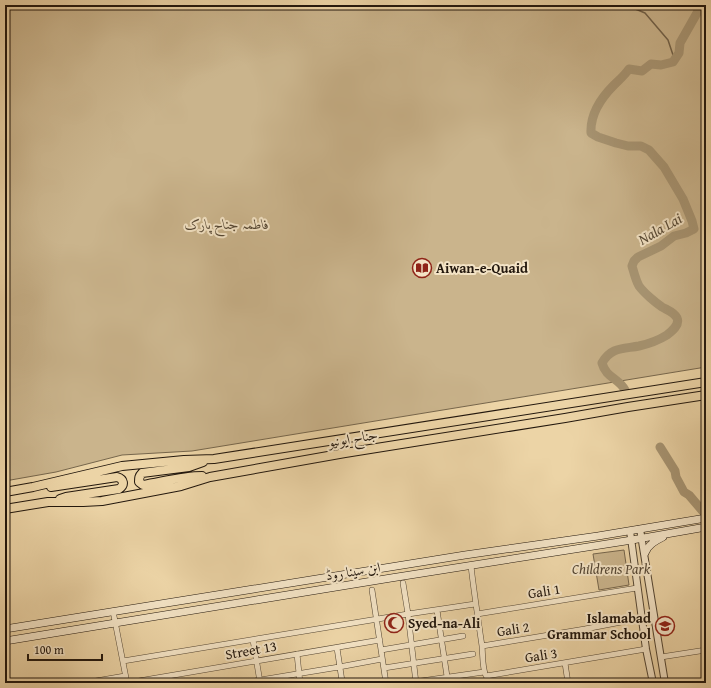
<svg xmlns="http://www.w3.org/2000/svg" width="711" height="688" viewBox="0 0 711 688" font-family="'Gentium Book Plus',Amiri,serif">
<rect width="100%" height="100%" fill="#ecd4a6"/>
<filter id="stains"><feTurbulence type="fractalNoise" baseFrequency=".005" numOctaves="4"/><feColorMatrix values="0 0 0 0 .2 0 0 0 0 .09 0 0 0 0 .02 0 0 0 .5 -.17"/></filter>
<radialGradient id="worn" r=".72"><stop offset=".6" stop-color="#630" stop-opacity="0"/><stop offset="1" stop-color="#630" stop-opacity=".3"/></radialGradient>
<path fill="#cab48c" stroke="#76664c" d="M5,5H706V367L192,451L122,455L56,472L5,481Z
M624,550L629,585L599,590L593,554Z"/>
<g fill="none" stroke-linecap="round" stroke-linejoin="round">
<path stroke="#72624a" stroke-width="1.5" d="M632,5L633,8L645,13L668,40L674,58"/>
<path stroke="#a79472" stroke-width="9" d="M625,390C619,378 606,378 602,363C611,347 623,349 639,346C648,344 659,340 667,335C672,331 680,325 677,318C674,312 667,310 662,307C656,303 644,293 639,286C636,281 634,273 632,266L634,261L638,257L661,246L674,236L686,233L694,229L692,221L683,199L664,167L649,150L641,146H628L616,143L598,137L591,133C590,114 601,98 614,85C620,79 624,76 629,69L642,71L651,64L661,65L673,62L679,53L680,43L697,13L700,5
M660,447L675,471L676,477L684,492L689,495L706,515"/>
<g stroke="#544633" stroke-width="6">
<path id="minor" d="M471,566C474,592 478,619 482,646C483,655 482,668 486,676L646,649
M403,583L408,614L416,683
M372,590L386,683
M437,610L448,683
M113,611L127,683L380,640
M477,614L637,588
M253,640L260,682
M482,646L585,629L642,618
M337,648L342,681
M381,650L463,636
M297,654L300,683
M661,657L706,650
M123,661L408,614L475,604
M565,663L568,683
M384,668L473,654
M84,683L125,676
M242,683L339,667L382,659
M407,683L484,672"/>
</g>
<g stroke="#544633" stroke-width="8">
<path id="tertiary" d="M640,529L665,683
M630,531L646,649L653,683"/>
</g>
<g stroke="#22170d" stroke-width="8">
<path id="secondary" d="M645,553C648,545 655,541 663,537
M5,629L465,555L598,536L706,518
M5,641L391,578L632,540L706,527"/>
</g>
<g stroke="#22170d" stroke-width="10">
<path id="primary" d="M202,476C182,476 162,482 143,485L139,482C139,478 139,476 142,473L189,467L203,462
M51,487L117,477C124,479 125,485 119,489L66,497L60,499
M5,492L33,487L122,466L184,460L214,459L706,382
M5,509L48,502H83L102,501L181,486L210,477L345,453L565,418L628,407L706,395"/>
</g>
<use href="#minor" stroke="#f3e3c5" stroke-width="5"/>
<use href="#tertiary" stroke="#f3e3c5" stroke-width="6"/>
<use href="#secondary" stroke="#f3e3c5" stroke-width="7"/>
<use href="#primary" stroke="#ecd4a6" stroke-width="8"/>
</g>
<defs>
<g id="library-ring" transform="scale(1)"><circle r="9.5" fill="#f3e3c5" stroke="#8f2418" stroke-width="1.5"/><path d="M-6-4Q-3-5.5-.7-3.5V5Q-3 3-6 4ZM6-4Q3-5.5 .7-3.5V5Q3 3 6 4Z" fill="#8f2418"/></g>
<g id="mosque-ring" transform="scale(1)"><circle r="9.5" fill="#f3e3c5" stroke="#8f2418" stroke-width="1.5"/><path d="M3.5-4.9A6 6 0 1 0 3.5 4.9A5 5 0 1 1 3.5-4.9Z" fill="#8f2418"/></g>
<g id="school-ring" transform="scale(1)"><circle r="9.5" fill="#f3e3c5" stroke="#8f2418" stroke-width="1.5"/><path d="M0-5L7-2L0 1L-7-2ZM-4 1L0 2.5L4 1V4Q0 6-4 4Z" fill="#8f2418"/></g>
</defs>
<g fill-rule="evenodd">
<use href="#library-ring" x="422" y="268"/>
<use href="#mosque-ring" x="394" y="623"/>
<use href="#school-ring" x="665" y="626"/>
</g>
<g text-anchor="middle" stroke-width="4" stroke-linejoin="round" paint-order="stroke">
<g font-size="14" font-style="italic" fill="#544633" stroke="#f3e3c5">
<text x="227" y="229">فاطمہ جناح پارک</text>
<text x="611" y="574">Childrens Park</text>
</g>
<g font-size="14" font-weight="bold" fill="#22170d" stroke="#f3e3c5" text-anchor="start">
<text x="436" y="273">Aiwan-e-Quaid</text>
<text x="651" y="623" text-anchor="end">Islamabad<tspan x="651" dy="16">Grammar School</tspan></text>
<text x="408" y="628">Syed-na-Ali</text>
</g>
<g font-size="14" fill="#22170d" stroke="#f3e3c5">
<text transform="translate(353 438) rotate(-9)" y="5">جناح ایونیو</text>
<text transform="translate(353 571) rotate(-9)" y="5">ابن سینا روڈ</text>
<text transform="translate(544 591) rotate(-9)" y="5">Gali 1</text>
<text transform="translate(513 629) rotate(-9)" y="5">Gali 2</text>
<text transform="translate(251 650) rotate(-10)" y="5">Street 13</text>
<text transform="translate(541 655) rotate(-9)" y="5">Gali 3</text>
</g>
<g font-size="15" font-style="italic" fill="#574935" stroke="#f3e3c5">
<text transform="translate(660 229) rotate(-30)" y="5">Nala Lai</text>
</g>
</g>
<rect width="711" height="688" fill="none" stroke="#ecd4a6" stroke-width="20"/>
<rect x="6" y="6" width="699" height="676" fill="none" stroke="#22170d" stroke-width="2"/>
<rect x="10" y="10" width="691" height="668" fill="none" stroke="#22170d"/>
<path d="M28 654v6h74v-6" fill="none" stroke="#22170d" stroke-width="2"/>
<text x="34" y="654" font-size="12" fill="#22170d" stroke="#f3e3c5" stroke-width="3" paint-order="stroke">100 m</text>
<rect width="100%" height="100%" filter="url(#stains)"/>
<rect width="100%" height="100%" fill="url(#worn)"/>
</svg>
